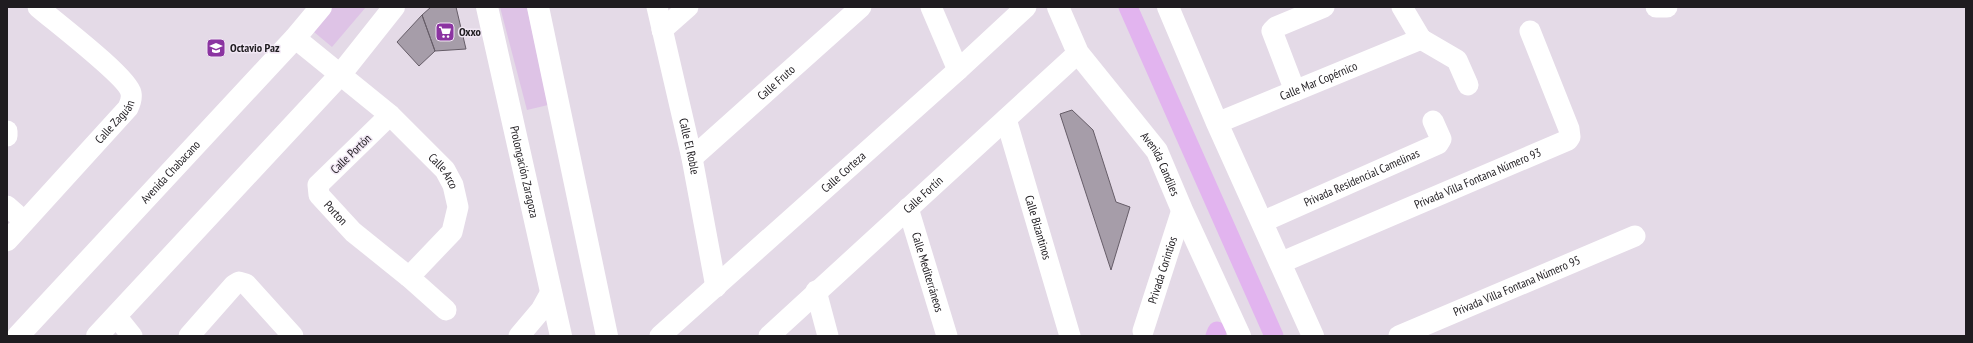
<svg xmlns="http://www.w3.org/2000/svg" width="1973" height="343" viewBox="0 0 1973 343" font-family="'PT Sans Narrow',sans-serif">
<rect width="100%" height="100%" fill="#e4dae7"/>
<path fill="#dec3e6" d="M326,7H366L332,47L308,27Z
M500,7H527L548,105L527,110Z"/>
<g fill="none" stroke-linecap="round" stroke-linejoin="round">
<path stroke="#e2b4ef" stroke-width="19" d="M1128,7L1274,336
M1215,336L1217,331"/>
</g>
<path fill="#a69da9" stroke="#665d68" d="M431,7H456L466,49L435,51L422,15Z
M422,15L435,51L419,66L397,42Z
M1072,110L1093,130L1116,202L1130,207L1111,270L1060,114Z"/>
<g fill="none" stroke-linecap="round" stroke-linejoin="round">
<g stroke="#fff" stroke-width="21">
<path id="s1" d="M657,7L692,158L716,287"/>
<path d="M931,7L958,70"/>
<path d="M1402,7L1421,39"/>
<path d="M1656,7H1667"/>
<path d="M662,30L688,7"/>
<path id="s2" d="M295,38L390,115L445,170L453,185L458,207L452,232L409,277"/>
<path d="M1421,39L1457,60L1468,85"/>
<path d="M1295,91L1272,31L1276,27L1324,7"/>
<path id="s3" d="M390,115L318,185L319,195L353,232L409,277L446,310"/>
<path id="s4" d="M1006,119L1070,336"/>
<path id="s5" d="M1217,123L1421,39"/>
<path d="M7,131V136"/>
<path id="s6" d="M692,158L861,7"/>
<path d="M7,206L24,221"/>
<path id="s7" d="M908,208L947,336"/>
<path id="s8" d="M1262,222L1438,144L1441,139L1433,121"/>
<path id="s9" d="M7,241L128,108C130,104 132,98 131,93C128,77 54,21 38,7"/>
<path id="s10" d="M1280,263L1568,140L1570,137L1569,129L1530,31"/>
<path d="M816,291L828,336"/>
<path d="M116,316L132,336"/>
<path id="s11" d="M1143,331L1182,210"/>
<path d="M189,336L234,285L239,282L246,284L293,336"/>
<path d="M519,336L541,310L551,292"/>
<path id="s12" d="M660,336L958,70L1026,7"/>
<path id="s13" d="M769,336L1078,53"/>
<path id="s14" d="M1399,336L1635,236"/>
</g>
<g stroke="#fff" stroke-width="22">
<path id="s15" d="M487,7L561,336"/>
<path d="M538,7L607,336"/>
<path id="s16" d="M1058,7L1078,53L1157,151L1182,210L1240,336"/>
<path d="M1168,7L1217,123L1313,336"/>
<path id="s17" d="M18,336L295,38L321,7"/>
<path d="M97,336L340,75L394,7"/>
</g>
</g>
<defs>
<g id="supermarket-square" transform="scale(1)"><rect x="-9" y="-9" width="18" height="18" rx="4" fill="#8b34a1" stroke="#f1e7f4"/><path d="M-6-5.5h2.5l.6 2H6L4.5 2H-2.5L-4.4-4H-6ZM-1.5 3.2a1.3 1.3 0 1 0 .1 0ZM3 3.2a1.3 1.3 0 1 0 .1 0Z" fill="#fff"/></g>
<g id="school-square" transform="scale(1)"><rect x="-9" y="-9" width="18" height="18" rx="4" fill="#8b34a1" stroke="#f1e7f4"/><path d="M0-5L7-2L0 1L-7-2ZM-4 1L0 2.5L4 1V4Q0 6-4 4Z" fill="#fff"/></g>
</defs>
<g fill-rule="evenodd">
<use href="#supermarket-square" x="445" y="32"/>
<use href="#school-square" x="216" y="48"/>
</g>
<g text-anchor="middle" stroke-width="3" stroke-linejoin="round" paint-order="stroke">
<g font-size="12" font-weight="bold" fill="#1f1c20" stroke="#f1e7f4" text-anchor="start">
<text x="459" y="36">Oxxo</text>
<text x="230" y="52">Octavio Paz</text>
</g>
<g font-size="12" fill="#1f1c20" stroke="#f1e7f4">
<text dy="4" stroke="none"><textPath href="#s5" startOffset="110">Calle Mar Copérnico</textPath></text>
<text dy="4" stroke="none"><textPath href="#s6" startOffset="113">Calle Fruto</textPath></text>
<text dy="4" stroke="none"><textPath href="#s9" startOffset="161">Calle Zaguán</textPath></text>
<text dy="4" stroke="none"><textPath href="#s1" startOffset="143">Calle El Roble</textPath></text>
<text transform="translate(351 154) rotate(-44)" y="4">Calle Portón</text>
<text dy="4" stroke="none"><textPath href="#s16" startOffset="189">Avenida Candiles</textPath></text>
<text dy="4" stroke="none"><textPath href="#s17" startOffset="224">Avenida Chabacano</textPath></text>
<text dy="4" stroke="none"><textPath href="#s15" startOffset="169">Prolongación Zaragoza</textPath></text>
<text dy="4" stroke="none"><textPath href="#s2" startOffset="200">Calle Arco</textPath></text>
<text dy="4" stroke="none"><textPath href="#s12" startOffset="246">Calle Corteza</textPath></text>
<text dy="4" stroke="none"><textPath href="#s8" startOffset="109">Privada Residencial Camelinas</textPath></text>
<text dy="4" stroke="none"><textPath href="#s10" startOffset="215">Privada Villa Fontana Número 93</textPath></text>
<text dy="4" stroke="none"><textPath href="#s13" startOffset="209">Calle Fortín</textPath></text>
<text dy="4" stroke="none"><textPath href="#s3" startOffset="135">Porton</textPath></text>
<text dy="4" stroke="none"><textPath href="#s4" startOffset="113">Calle Bizantinos</textPath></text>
<text dy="4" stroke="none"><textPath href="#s11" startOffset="64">Privada Corintios</textPath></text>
<text dy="4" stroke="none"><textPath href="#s7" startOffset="67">Calle Mediterráneos</textPath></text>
<text dy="4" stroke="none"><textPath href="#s14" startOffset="128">Privada Villa Fontana Número 95</textPath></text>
</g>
</g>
<rect width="1973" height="343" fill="none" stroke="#1f1c20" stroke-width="16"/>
</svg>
